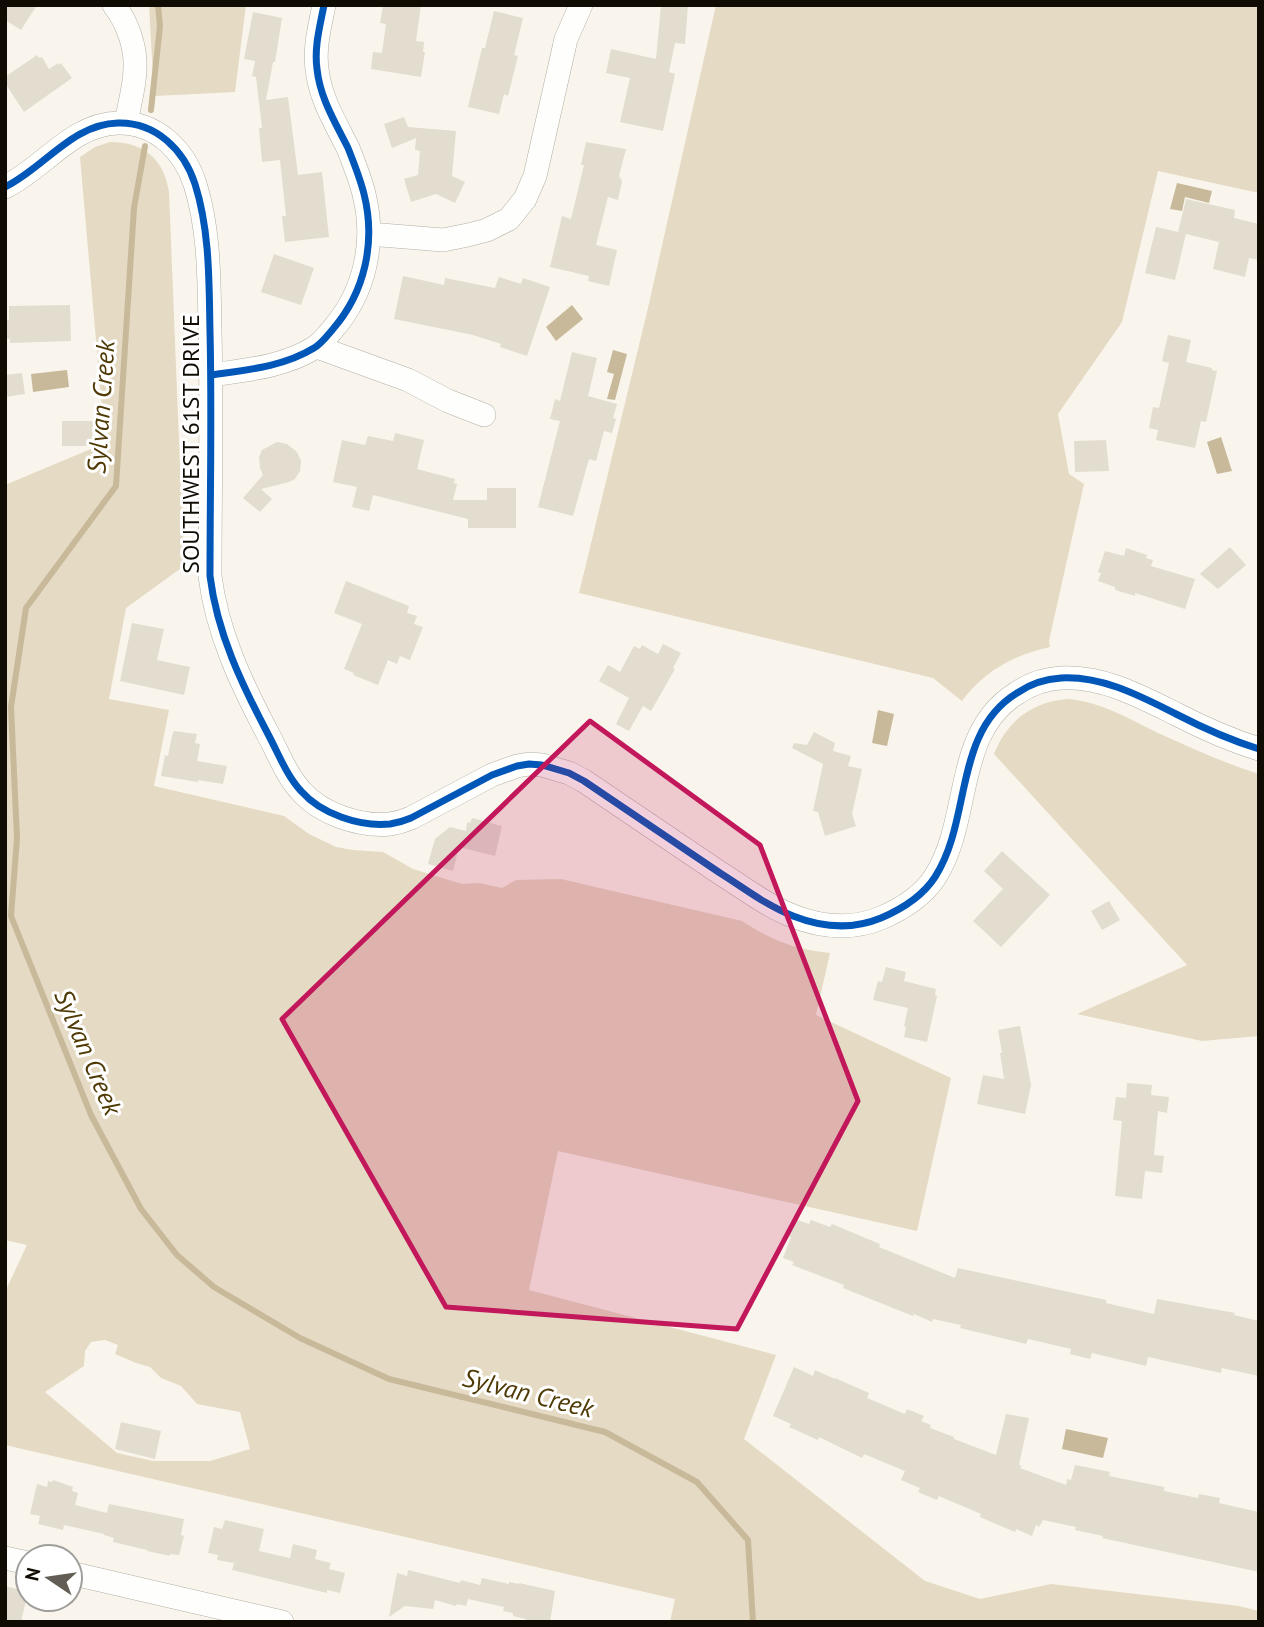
<svg xmlns="http://www.w3.org/2000/svg" width="1264" height="1627" viewBox="0 0 1264 1627" font-family="'PT Sans',sans-serif">
<rect width="100%" height="100%" fill="#f9f5ec"/>
<path fill="#e5dac4" fill-rule="evenodd" d="M149,5H246L235,92L154,96Z
M716,5H1259V193L1158,171L1122,322L1058,414L1069,474L1084,484L1049,641L1050,647C1014,655 984,671 962,701L933,678L579,593L648,308Z
M110,142C144,142 164,159 169,192L184,566L126,608L109,699L169,710L154,786L284,816L309,834L336,847L353,850L383,852L413,869L462,884L479,883L502,888L516,880L561,879L742,921C773,941 794,949 830,953L816,1015L951,1078L917,1231L558,1151L529,1290L776,1355L744,1439L925,1581L980,1599L1051,1584L1239,1606L1259,1611V1622H670L675,1599L5,1445V1292L27,1245L5,1240V485L105,443L80,157L95,147ZM105,1340L118,1345L115,1354L136,1363L150,1367L161,1378L181,1386L197,1404L240,1412L250,1449L210,1461H153L117,1453L45,1392L84,1366L85,1351L91,1342Z
M1067,699C1100,701 1129,719 1158,733C1191,748 1224,763 1259,774V1036L1202,1041L1077,1014L1187,965L994,754C1007,721 1032,702 1067,699Z"/>
<path fill="#c8b99a" d="M1177,183L1212,191L1209,203L1185,197L1182,211L1170,209Z
M572,305L583,319L556,341L546,327Z
M613,350L627,354L615,400L607,399L614,374L607,372Z
M67,370L69,387L33,392L31,374Z
M1221,437L1232,471L1217,474L1207,442Z
M878,710L894,714L887,746L872,743Z
M1066,1429L1108,1438L1103,1458L1062,1449Z"/>
<g fill="none" stroke-linecap="round" stroke-linejoin="round">
<path stroke="#c8b99a" stroke-width="6" d="M151,110L160,26L158,5
M145,146L134,208L116,486L26,608L11,707L17,838L11,916L91,1115L141,1209L177,1255L214,1287L300,1338L389,1379L605,1432L697,1482L748,1540L753,1622"/>
</g>
<path fill="#e3ddd0" d="M5,5H37L21,30L5,20Z
M383,5H421L416,41L424,42L423,52H425L421,77L371,69L373,52L382,53L386,24L380,23Z
M661,5H688L685,44L675,43L669,72L675,74L663,131L620,122L630,78L606,73L611,49L656,59Z
M494,11L523,18L514,55L518,56L508,96L504,94L499,114L468,107L482,48H485Z
M253,12L282,18L275,62H273L266,100L288,97L298,175L322,172L329,237L285,242L282,216H286L280,160L262,162L259,128H262L256,77L252,76L255,61L244,59Z
M37,55L39,58L42,57L49,69L58,63L59,65L61,63L72,78L24,112L5,83V77Z
M404,117L408,127L456,131L452,176L465,182L455,203L436,194L411,202L404,179L418,175L420,151L415,150L416,138L392,148L384,124Z
M586,142L626,149L619,176L622,181L618,200L608,197L596,245L617,250L609,286L588,281L589,276L550,267L562,216L571,219L584,165H581Z
M1186,199L1235,210L1234,218L1259,224V260L1249,258L1245,277L1213,269L1219,242L1186,234L1175,280L1145,273L1156,227L1178,232Z
M274,254L314,268L301,305L261,292Z
M403,276L444,285L445,278L495,288L499,277L521,284L523,278L550,287L527,356L500,347L501,344L473,335L394,319Z
M70,305L71,341L10,343V339H5V320H9V306Z
M1168,335L1191,340L1186,362L1212,368V370L1217,371L1206,422L1201,421L1195,448L1156,440L1158,430L1149,428L1153,407L1159,408L1169,363L1162,361Z
M572,352L597,358L588,396L617,404L613,418L616,419L612,433L604,431L596,461L589,459L573,516L538,507L560,421L550,419L555,399L560,401Z
M22,373L25,394L5,397V375Z
M62,421H93L92,446H62Z
M395,433L424,440L417,469L455,479L454,483L457,484L453,500H487V488H516V528H468V519L373,495L369,511L352,507L357,487L333,482L342,440L365,445L368,436L393,441Z
M1106,440L1109,471L1075,472L1074,441Z
M277,442L287,444L297,452L301,461L300,471L295,479L289,482L261,489L272,499L260,512L243,498L263,475L260,468L259,457L262,450Z
M1230,547L1246,565L1218,589L1200,574Z
M1126,548L1147,555L1146,558L1153,560L1151,566L1195,579L1185,609L1135,593V596L1115,590V587L1098,581L1101,573L1098,572L1105,551L1124,556Z
M346,581L409,606L407,613L417,616L414,624L423,627L410,660L400,656L397,664L388,660L378,685L353,675L354,673L344,669L362,624L334,613Z
M132,623L164,629L157,660L190,667L184,695L120,681Z
M663,644L681,653L673,668L675,669L651,711L643,706L629,731L616,724L629,698L599,681L608,665L620,672L634,646L640,649L642,645L658,654Z
M174,731L197,734L195,743L200,744L197,761L227,766L223,784L198,780V782L161,776L165,755L168,756L172,736Z
M814,732L835,743L833,751L851,756L848,766L862,769L852,814L856,826L825,836L818,812L813,811L823,764L792,748L794,743L807,745Z
M472,818L502,826L495,856L459,847L453,871L428,864L435,839L450,827L466,831L467,822L470,823Z
M1002,851L1050,895L1001,947L973,921L1003,889L984,871Z
M1109,901L1120,920L1102,930L1091,911Z
M886,967L906,972L904,981L936,989L935,995L937,996L927,1042L904,1037L906,1027L904,1026L908,1008L873,1000L878,981L882,982Z
M1020,1026L1031,1085L1025,1114L977,1104L983,1075L1004,1079L1000,1053H1002L998,1030Z
M1127,1083L1152,1085L1151,1095L1169,1097L1167,1113L1158,1111L1154,1155L1164,1156L1162,1173L1145,1171L1142,1199L1115,1196L1122,1121L1113,1120L1116,1097L1126,1098Z
M795,1219L809,1224L811,1220L830,1227L832,1224L880,1244L879,1247L955,1278L958,1268L1106,1300V1303L1154,1314L1157,1299L1235,1313L1234,1315L1259,1321V1376L1222,1368L1221,1373L1148,1357L1146,1366L1092,1353L1090,1359L1070,1354L1071,1349L1028,1339L1026,1344L960,1328L961,1325L933,1319L932,1322L914,1314L913,1316L843,1288L844,1285L792,1265L794,1262L783,1258L791,1237L788,1236Z
M794,1367L813,1376L815,1370L835,1379V1378L869,1393L867,1398L905,1414L907,1409L924,1416L921,1421L931,1425L930,1428L954,1437V1439L996,1455L1006,1414L1029,1418L1019,1465L1022,1466L1020,1468L1066,1485L1067,1479L1071,1480L1075,1465L1110,1472L1109,1476L1164,1487V1491L1198,1498L1199,1494L1220,1498L1219,1503L1259,1512V1572L1102,1538L1103,1536L1075,1530L1076,1527L1043,1520L1039,1527L1036,1525L1032,1536L1016,1529L1015,1532L980,1517L981,1514L939,1496L937,1500L918,1492L920,1488L901,1480L905,1471L864,1454L862,1458L819,1437L818,1440L789,1427L791,1424L773,1416Z
M121,1422L161,1431L155,1459L115,1449Z
M53,1480L73,1487L72,1491L78,1493L75,1505L107,1513L109,1504L184,1519L181,1535L184,1536L179,1555L170,1554V1556L147,1551V1550L113,1542L114,1538L104,1535V1534L64,1525L63,1530L38,1524L40,1516L30,1514L37,1484L47,1487L48,1481L52,1482Z
M225,1520L264,1529L259,1551L290,1558L293,1544L317,1550L315,1559L331,1563L329,1569L345,1573L340,1593L327,1590V1593L232,1570L234,1563L217,1560L218,1555L208,1553L214,1527L222,1529Z
M408,1570L460,1583L461,1580L480,1585L482,1578L509,1584V1582L519,1584V1583L555,1591L550,1622H526V1619L513,1616V1613L503,1611L504,1607L468,1599L466,1606L457,1604L456,1606L435,1600L433,1609L405,1606L389,1617L397,1573L407,1576Z
M5,1586L28,1592L21,1622H5Z"/>
<g fill="none" stroke-linecap="round" stroke-linejoin="round">
<g stroke="#b3afa6" stroke-width="24">
<path id="minor" d="M114,5C127,22 136,46 135,68C135,86 129,105 126,123
M5,187C44,168 72,124 118,123C156,122 184,150 195,184C210,231 209,283 210,332C212,413 210,494 210,576C217,633 242,685 269,736C279,755 287,776 301,791C321,814 360,827 390,824C397,823 404,821 411,818L492,775L517,766L529,764L542,765L569,773L584,781C630,812 675,843 720,873C744,888 767,906 793,916C821,927 852,930 881,918C902,909 922,897 935,877C972,820 953,732 1017,693C1030,684 1045,679 1061,678C1103,676 1140,696 1176,714C1203,728 1230,740 1259,749
M369,234L443,240L468,235L487,230L509,219L525,199L535,176L566,39L581,5
M317,347L408,380L448,401L484,415
M211,375C246,370 283,367 314,348C321,344 327,336 333,329C365,292 376,242 364,194C360,178 354,163 348,148C335,122 320,98 317,69C314,47 320,26 324,5
M5,1558L28,1563
M70,1573L282,1622"/>
</g>
<use href="#minor" stroke="#fefefc" stroke-width="23"/>
<g stroke="#fff" stroke-width="11">
<path id="cycleway" d="M5,187C44,168 72,124 118,123C156,122 184,150 195,184C210,231 209,283 210,332C212,413 210,494 210,576C217,633 242,685 269,736C279,755 287,776 301,791C321,814 360,827 390,824C397,823 404,821 411,818L492,775L517,766L529,764L542,765L569,773L584,781C630,812 675,843 720,873C744,888 767,906 793,916C821,927 852,930 881,918C902,909 922,897 935,877C972,820 953,732 1017,693C1030,684 1045,679 1061,678C1103,676 1140,696 1176,714C1203,728 1230,740 1259,749
M211,375C246,370 283,367 314,348C321,344 327,336 333,329C365,292 376,242 364,194C360,178 354,163 348,148C335,122 320,98 317,69C314,47 320,26 324,5"/>
</g>
<use href="#cycleway" stroke="#0057b8" stroke-width="7"/>
</g>
<path fill="#c2185b" fill-opacity="0.2" stroke="#c2185b" stroke-width="5" stroke-linejoin="round" d="M590,721L760,845L858,1101L737,1329L446,1307L282,1019Z"/>
<g text-anchor="middle" stroke-width="6" stroke-linejoin="round" paint-order="stroke">
<g font-size="24" fill="#100c04" stroke="#fff">
<text transform="translate(191 444) rotate(-90)" y="8">SOUTHWEST 61ST DRIVE</text>
</g>
<g font-size="26" font-style="italic" fill="#4f3904" stroke="#fff">
<text transform="translate(101 407) rotate(-86)" y="9">Sylvan Creek</text>
<text transform="translate(88 1052) rotate(67)" y="9">Sylvan Creek</text>
<text transform="translate(528 1393) rotate(14)" y="9">Sylvan Creek</text>
</g>
</g>
<rect width="1264" height="1627" fill="none" stroke="#100c04" stroke-width="14"/>
<g transform="translate(49 1578) rotate(283)"><circle r="33" fill="#ffffff" stroke="#9f9e9b" stroke-width="2"/>
<path d="M0-5L12 26L0 18L-12 26Z" fill="#625e55"/>
<text y="-10" font-size="19" font-weight="bold" text-anchor="middle" fill="#100c04">N</text>
</g>
</svg>
